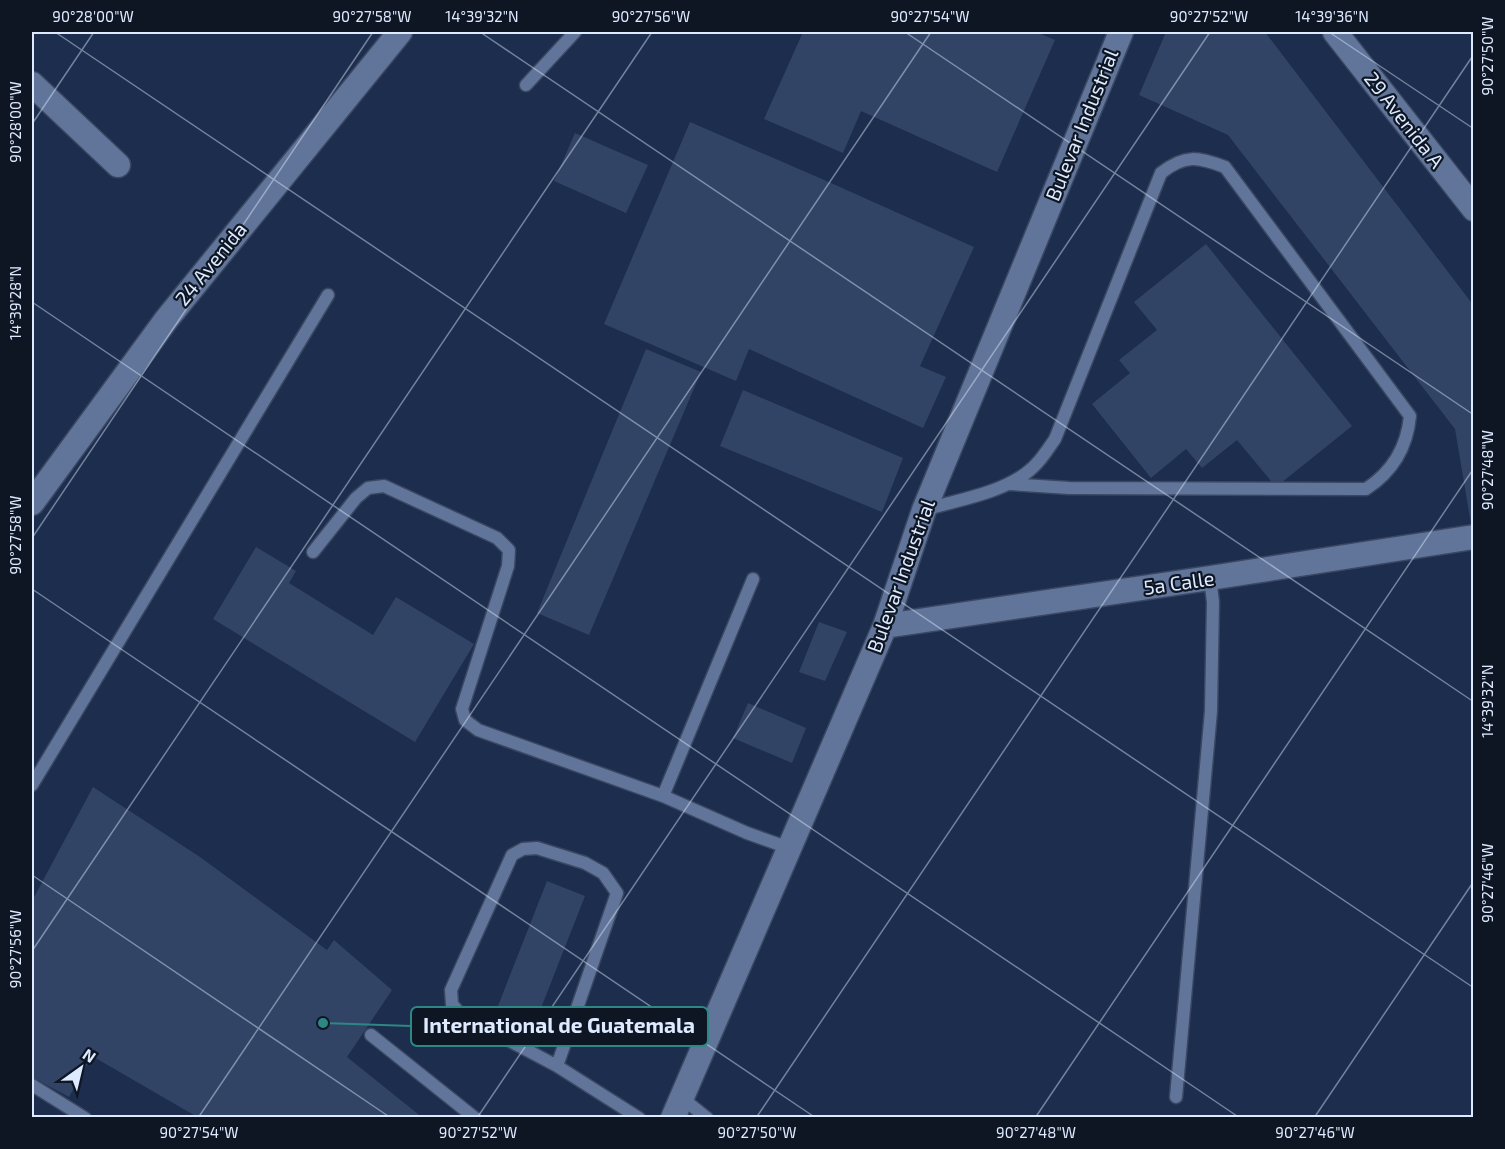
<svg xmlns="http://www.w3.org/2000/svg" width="1505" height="1149" viewBox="0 0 1505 1149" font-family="'Exo 2',sans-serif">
<rect width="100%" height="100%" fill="#1c2d4d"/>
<path fill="#324466" d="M803,32H1036L1055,40L997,172L861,111L843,153L764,119Z
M1166,32H1265L1474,306V524H1471L1455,429L1228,135L1139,95Z
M690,122L822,179L974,247L920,366L946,377L923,428L749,349L736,381L604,324Z
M575,133L648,165L626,213L554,181Z
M1206,244L1352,426L1276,487L1237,440L1202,468L1186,449L1151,478L1092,404L1130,373L1119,360L1157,330L1134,302Z
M646,349L701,372L589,635L537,613Z
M743,390L903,458L882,512L720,446Z
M256,547L296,571L289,583L373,635L396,597L474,644L415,742L213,619Z
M819,622L847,632L825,681L799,672Z
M748,703L806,728L792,763L733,738Z
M93,787L200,857L327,950L334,940L392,990L347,1057L423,1118H199L92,1056L69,1097L32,1077V901Z
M547,881L585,896L532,1031L494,1016Z"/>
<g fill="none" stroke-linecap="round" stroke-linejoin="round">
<g stroke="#3a4762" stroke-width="15">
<path id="lane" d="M526,85L575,32
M924,510C957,500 997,494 1025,474C1038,465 1046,452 1055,439L1161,173C1185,154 1198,157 1225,167L1410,416C1407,448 1392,472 1366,489L1069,488L1010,484
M313,552L356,498L368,488L384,486L497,538L509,550L508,566L462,709L465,720L478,730L663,796L747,833L789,848
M32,785L328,295
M663,796L753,579
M371,1035L475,1118
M557,1066L617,893L603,873L585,863L537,848L523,849L512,855L451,990L452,1004L461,1015L557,1066L639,1118
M32,1085L85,1118
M1176,1097L1211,711L1213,602L1210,578
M682,1098L707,1118"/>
</g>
<g stroke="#3a4762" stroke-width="27">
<path id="street" d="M1335,32L1474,209
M32,84L118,165
M32,503L166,320L400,32
M885,626L1210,578L1474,537
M673,1118L885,626L924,510L1121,32"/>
</g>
<use href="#lane" stroke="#61759a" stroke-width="12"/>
<use href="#street" stroke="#61759a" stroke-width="24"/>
</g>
<path fill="none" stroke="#deeaff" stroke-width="1.5" stroke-opacity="0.45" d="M55,32L1474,988M480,32L1474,702M905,32L1474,415M1329,32L1474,129M32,124L94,32M32,302L1240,1118M32,538L373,32M32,589L816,1118M32,875L391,1118M32,951L652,32M198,1118L931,32M477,1118L1210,32M756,1118L1474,54M1035,1118L1474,468M1314,1118L1474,881"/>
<g text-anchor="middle" stroke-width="4.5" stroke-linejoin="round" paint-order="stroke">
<g font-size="20" fill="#deeaff" stroke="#0e1624">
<text transform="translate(1404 120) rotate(52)" y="7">29 Avenida A</text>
<text transform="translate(1082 125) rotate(-68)" y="7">Bulevar Industrial</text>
<text transform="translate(211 264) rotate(-51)" y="7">24 Avenida</text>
<text transform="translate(901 576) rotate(-70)" y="7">Bulevar Industrial</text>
<text transform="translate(1179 583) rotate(-8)" y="7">5a Calle</text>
</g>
</g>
<path fill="none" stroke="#2e8784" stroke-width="2" d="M323 1023L411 1026"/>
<circle fill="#2e8784" stroke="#0e1624" stroke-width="2" cx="323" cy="1023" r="6"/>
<rect fill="#0e1624" stroke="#2e8784" stroke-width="2" x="411" y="1007" width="297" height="39" rx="6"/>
<g font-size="21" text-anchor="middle" font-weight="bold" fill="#deeaff">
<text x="559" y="1033">International de Guatemala</text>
</g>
<rect width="1505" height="1149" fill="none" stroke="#0e1624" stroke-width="66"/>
<g transform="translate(81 1068) rotate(34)" stroke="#0e1624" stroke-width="4.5" paint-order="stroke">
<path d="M0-4.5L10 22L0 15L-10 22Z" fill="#deeaff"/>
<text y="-9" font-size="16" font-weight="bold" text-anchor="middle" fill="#deeaff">N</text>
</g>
<rect x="33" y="33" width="1439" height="1083" fill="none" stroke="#deeaff" stroke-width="2"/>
<g font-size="15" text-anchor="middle" fill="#deeaff">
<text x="93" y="22">90°28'00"W</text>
<text x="372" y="22">90°27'58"W</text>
<text x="482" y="22">14°39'32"N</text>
<text x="651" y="22">90°27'56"W</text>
<text x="930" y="22">90°27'54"W</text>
<text x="1209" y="22">90°27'52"W</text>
<text x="1332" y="22">14°39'36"N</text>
<text transform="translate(1488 56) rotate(-90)" y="5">90°27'50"W</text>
<text transform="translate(16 122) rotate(-90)" y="5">90°28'00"W</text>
<text transform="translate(16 303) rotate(-90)" y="5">14°39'28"N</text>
<text transform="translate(1488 470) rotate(-90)" y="5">90°27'48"W</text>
<text transform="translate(16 535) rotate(-90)" y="5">90°27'58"W</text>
<text transform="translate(1488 701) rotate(-90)" y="5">14°39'32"N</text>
<text transform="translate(1488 883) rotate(-90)" y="5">90°27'46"W</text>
<text transform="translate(16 949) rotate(-90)" y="5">90°27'56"W</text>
<text x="199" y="1138">90°27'54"W</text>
<text x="478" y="1138">90°27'52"W</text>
<text x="757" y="1138">90°27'50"W</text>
<text x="1036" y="1138">90°27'48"W</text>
<text x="1315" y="1138">90°27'46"W</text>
</g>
</svg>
